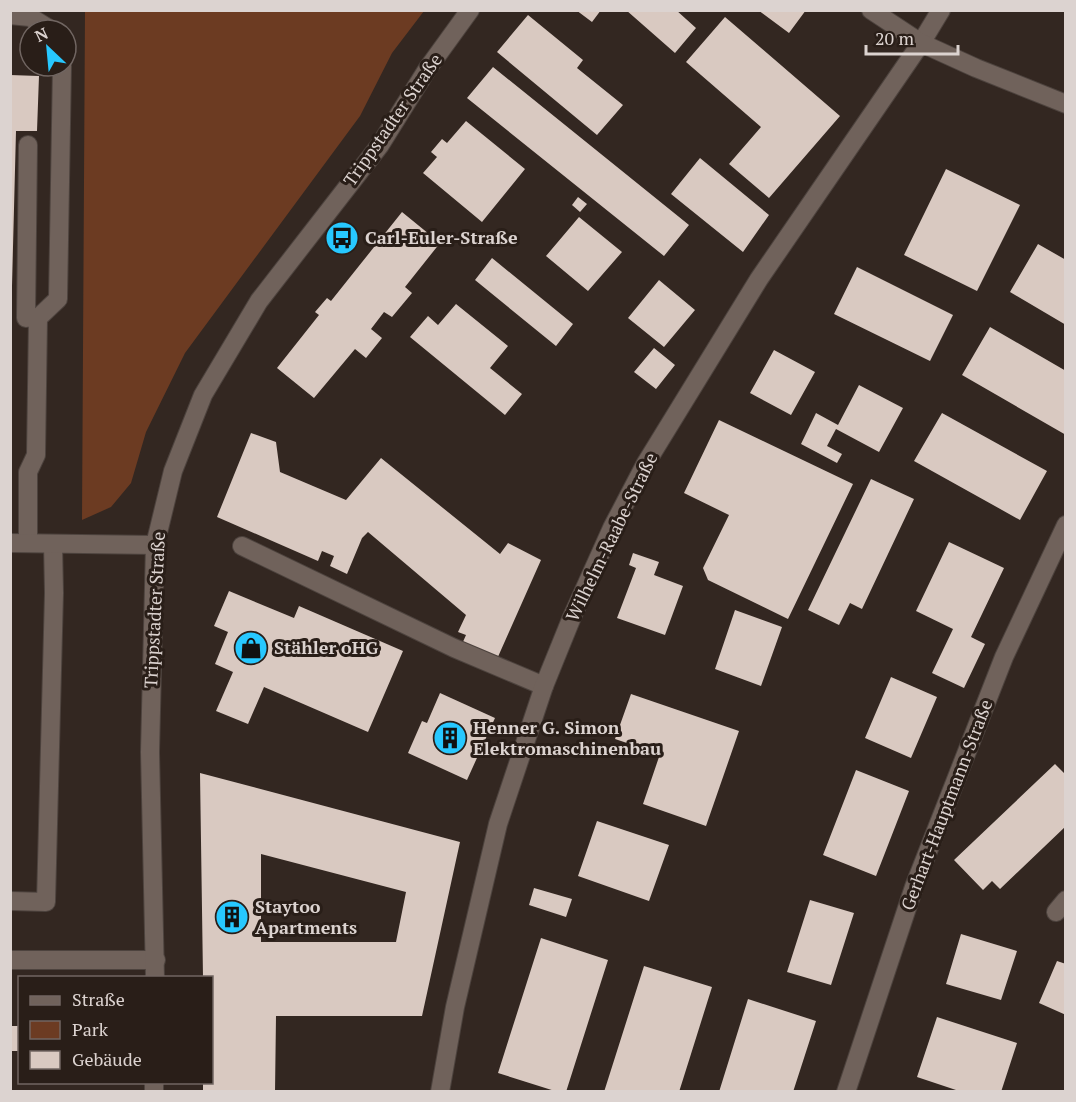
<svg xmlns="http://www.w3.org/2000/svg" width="1076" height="1102" viewBox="0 0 1076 1102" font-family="'PT Serif',serif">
<rect width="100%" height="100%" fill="#332721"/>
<path fill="#6c3b22" d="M85,11H424L392,53L360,116L185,353L146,432L131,483L111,507L82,520Z"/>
<path fill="#d9c9c1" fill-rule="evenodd" d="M576,10H601L592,22Z
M626,10H676L696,28L675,53Z
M758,10H806L789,33Z
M528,15L583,60L577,68L623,105L597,135L497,52Z
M725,17L840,116L769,198L729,164L761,127L686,62Z
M493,67L689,225L664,256L467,98Z
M10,75L39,76L37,131H16L12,286H10Z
M466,121L525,169L482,222L423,173L437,157L431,152L442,139L447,143Z
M700,158L769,215L743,252L671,194Z
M946,169L1020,205L977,291L904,255Z
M578,197L587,204L580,212L572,205Z
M402,212L440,243L405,287L412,293L392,317L384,312L371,329L382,338L366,358L355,349L314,398L277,368L319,315L315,312L327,298L331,301Z
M579,217L622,252L588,291L546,256Z
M1038,244L1066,260V325L1010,292Z
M492,258L573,324L556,346L475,280Z
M857,267L953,315L930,361L834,314Z
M659,280L695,310L664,347L628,318Z
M456,304L508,346L490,368L522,394L505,415L410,337L428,316L438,325Z
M990,327L1066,371V435L962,375Z
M654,348L675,365L656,389L634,372Z
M774,350L815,372L791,415L750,393Z
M859,385L903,408L879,452L836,429L827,446L842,454L837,463L801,444L816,413L838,425Z
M942,413L1047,471L1020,520L914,461Z
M719,420L853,484L788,619L708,580L703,568L729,515L684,493Z
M251,433L276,442L280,472L346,500L381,458L500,554L508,543L541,560L497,659L462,644L466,635L458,632L466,615L368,532L362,538L347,574L330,566L334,556L322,551L318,561L217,517Z
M871,479L914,499L862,609L850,603L839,625L808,610Z
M949,542L1004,568L971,637L985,644L964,688L932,673L953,629L916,611Z
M633,553L659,562L654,575L683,586L665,635L617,618L636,568L629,565Z
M229,591L294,618L299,606L403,651L368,732L264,687L248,724L216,711L233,672L215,664L228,632L214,626Z
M735,610L782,627L761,686L715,669Z
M891,677L937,697L911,758L865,738Z
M440,693L495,718L467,780L408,753L422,721L427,723Z
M631,694L739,731L706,826L643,804L660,754L615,739Z
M1055,764L1066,775V826L1000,889L992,881L983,890L954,860Z
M856,770L909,791L876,876L823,855Z
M200,773L460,842L422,1016H276L275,1092H203V1082H212V978H203ZM261,854L406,892L396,942H261Z
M597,821L669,845L649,901L578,876Z
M534,888L572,899L566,917L529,905Z
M810,900L854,913L831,985L787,972Z
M961,934L1017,951L1001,1000L946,984Z
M541,938L608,960L566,1092H558L498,1073Z
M1057,961L1066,964V1015L1039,1003Z
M644,966L712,987L691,1054L679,1092H604Z
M748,999L816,1021L793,1092H719Z
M937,1017L1017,1043L1001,1092H962L917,1077Z
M10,1026H20V1051H10Z"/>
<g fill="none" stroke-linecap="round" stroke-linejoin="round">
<g stroke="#4d433e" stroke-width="20">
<path id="lane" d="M10,15L30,17L51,30
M921,43L941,10
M26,318L28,145
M28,543V472L36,455L38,318L58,299L62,66
M242,546L454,648L544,686
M10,901L46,902L54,593L53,544
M10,960H156"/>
</g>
<g stroke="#4d433e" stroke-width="20">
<path id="street" d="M871,10L921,43L976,68L1066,104
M10,543L155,545
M1056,912L1066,900
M440,1092L455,1007L498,824L544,686L572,617L612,528L646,463L759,279L921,43
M846,1092L914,887L1004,657L1066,525"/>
</g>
<g stroke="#4d433e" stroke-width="20">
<path id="secondary" d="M155,978L150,752L155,545L173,471L203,395L259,301L380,145L428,68L470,10
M154,1092V1082"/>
</g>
<use href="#lane" stroke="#70625b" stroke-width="18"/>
<use href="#street" stroke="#70625b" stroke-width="18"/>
<use href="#secondary" stroke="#70625b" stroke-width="18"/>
</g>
<defs>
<g id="bus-disc" transform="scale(1.725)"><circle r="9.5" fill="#27c8ff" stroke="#291e18"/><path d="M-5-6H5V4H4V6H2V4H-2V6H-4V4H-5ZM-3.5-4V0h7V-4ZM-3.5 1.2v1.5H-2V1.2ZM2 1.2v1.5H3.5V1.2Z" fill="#111"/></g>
<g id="shop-disc" transform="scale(1.725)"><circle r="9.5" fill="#27c8ff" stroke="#291e18"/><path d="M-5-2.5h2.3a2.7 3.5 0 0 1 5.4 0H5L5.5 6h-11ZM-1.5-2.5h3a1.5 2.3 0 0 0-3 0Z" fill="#111"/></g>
<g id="building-disc" transform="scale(1.725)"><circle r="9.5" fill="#27c8ff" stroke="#291e18"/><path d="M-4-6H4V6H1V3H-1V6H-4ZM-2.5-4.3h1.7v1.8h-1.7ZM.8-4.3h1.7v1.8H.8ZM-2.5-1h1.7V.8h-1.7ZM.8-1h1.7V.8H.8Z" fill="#111"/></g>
</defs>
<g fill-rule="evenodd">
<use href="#bus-disc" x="342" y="238"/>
<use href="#shop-disc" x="251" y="648"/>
<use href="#building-disc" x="450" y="738"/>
<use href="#building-disc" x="232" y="917"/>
</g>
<g text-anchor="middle" stroke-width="6" stroke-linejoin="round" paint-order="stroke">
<g font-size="18" fill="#dcd3d0" stroke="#291e18">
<text transform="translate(393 120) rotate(-55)" y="6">Trippstadter Straße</text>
<text transform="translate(612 537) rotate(-64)" y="6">Wilhelm-Raabe-Straße</text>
<text transform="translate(155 610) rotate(-87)" y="6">Trippstadter Straße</text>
<text transform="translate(947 805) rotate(-69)" y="6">Gerhart-Hauptmann-Straße</text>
</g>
<g font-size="18" font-weight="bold" fill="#dcd3d0" stroke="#291e18" text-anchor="start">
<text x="365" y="244">Carl-Euler-Straße</text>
<text x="274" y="654">Stähler oHG</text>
<text x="473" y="734">Henner G. Simon<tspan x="473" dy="21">Elektromaschinenbau</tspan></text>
<text x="255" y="913">Staytoo<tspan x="255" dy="21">Apartments</tspan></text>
</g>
</g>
<rect width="1076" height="1102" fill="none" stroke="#dcd3d0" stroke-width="24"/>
<rect x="18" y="976" width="195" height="108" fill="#291e18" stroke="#716662" stroke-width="1.5"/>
<rect x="30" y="996" width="30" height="9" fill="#70625b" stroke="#716662" stroke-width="1.5"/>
<text x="72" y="1006" font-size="18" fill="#dcd3d0">Straße</text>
<rect x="30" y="1021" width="30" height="18" fill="#6c3b22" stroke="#716662" stroke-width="1.5"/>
<text x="72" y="1036" font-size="18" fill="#dcd3d0">Park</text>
<rect x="30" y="1051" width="30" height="18" fill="#d9c9c1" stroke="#716662" stroke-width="1.5"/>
<text x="72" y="1066" font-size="18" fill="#dcd3d0">Gebäude</text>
<g transform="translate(48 48) rotate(334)"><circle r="28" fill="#291e18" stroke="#716662" stroke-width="1.5"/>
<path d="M0-4.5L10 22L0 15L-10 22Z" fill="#27c8ff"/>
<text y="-9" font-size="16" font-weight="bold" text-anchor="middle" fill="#dcd3d0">N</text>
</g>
<path d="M866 45v9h92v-9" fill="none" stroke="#dcd3d0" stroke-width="3"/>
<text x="875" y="45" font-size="18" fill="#dcd3d0" stroke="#291e18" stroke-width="4.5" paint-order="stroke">20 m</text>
</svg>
